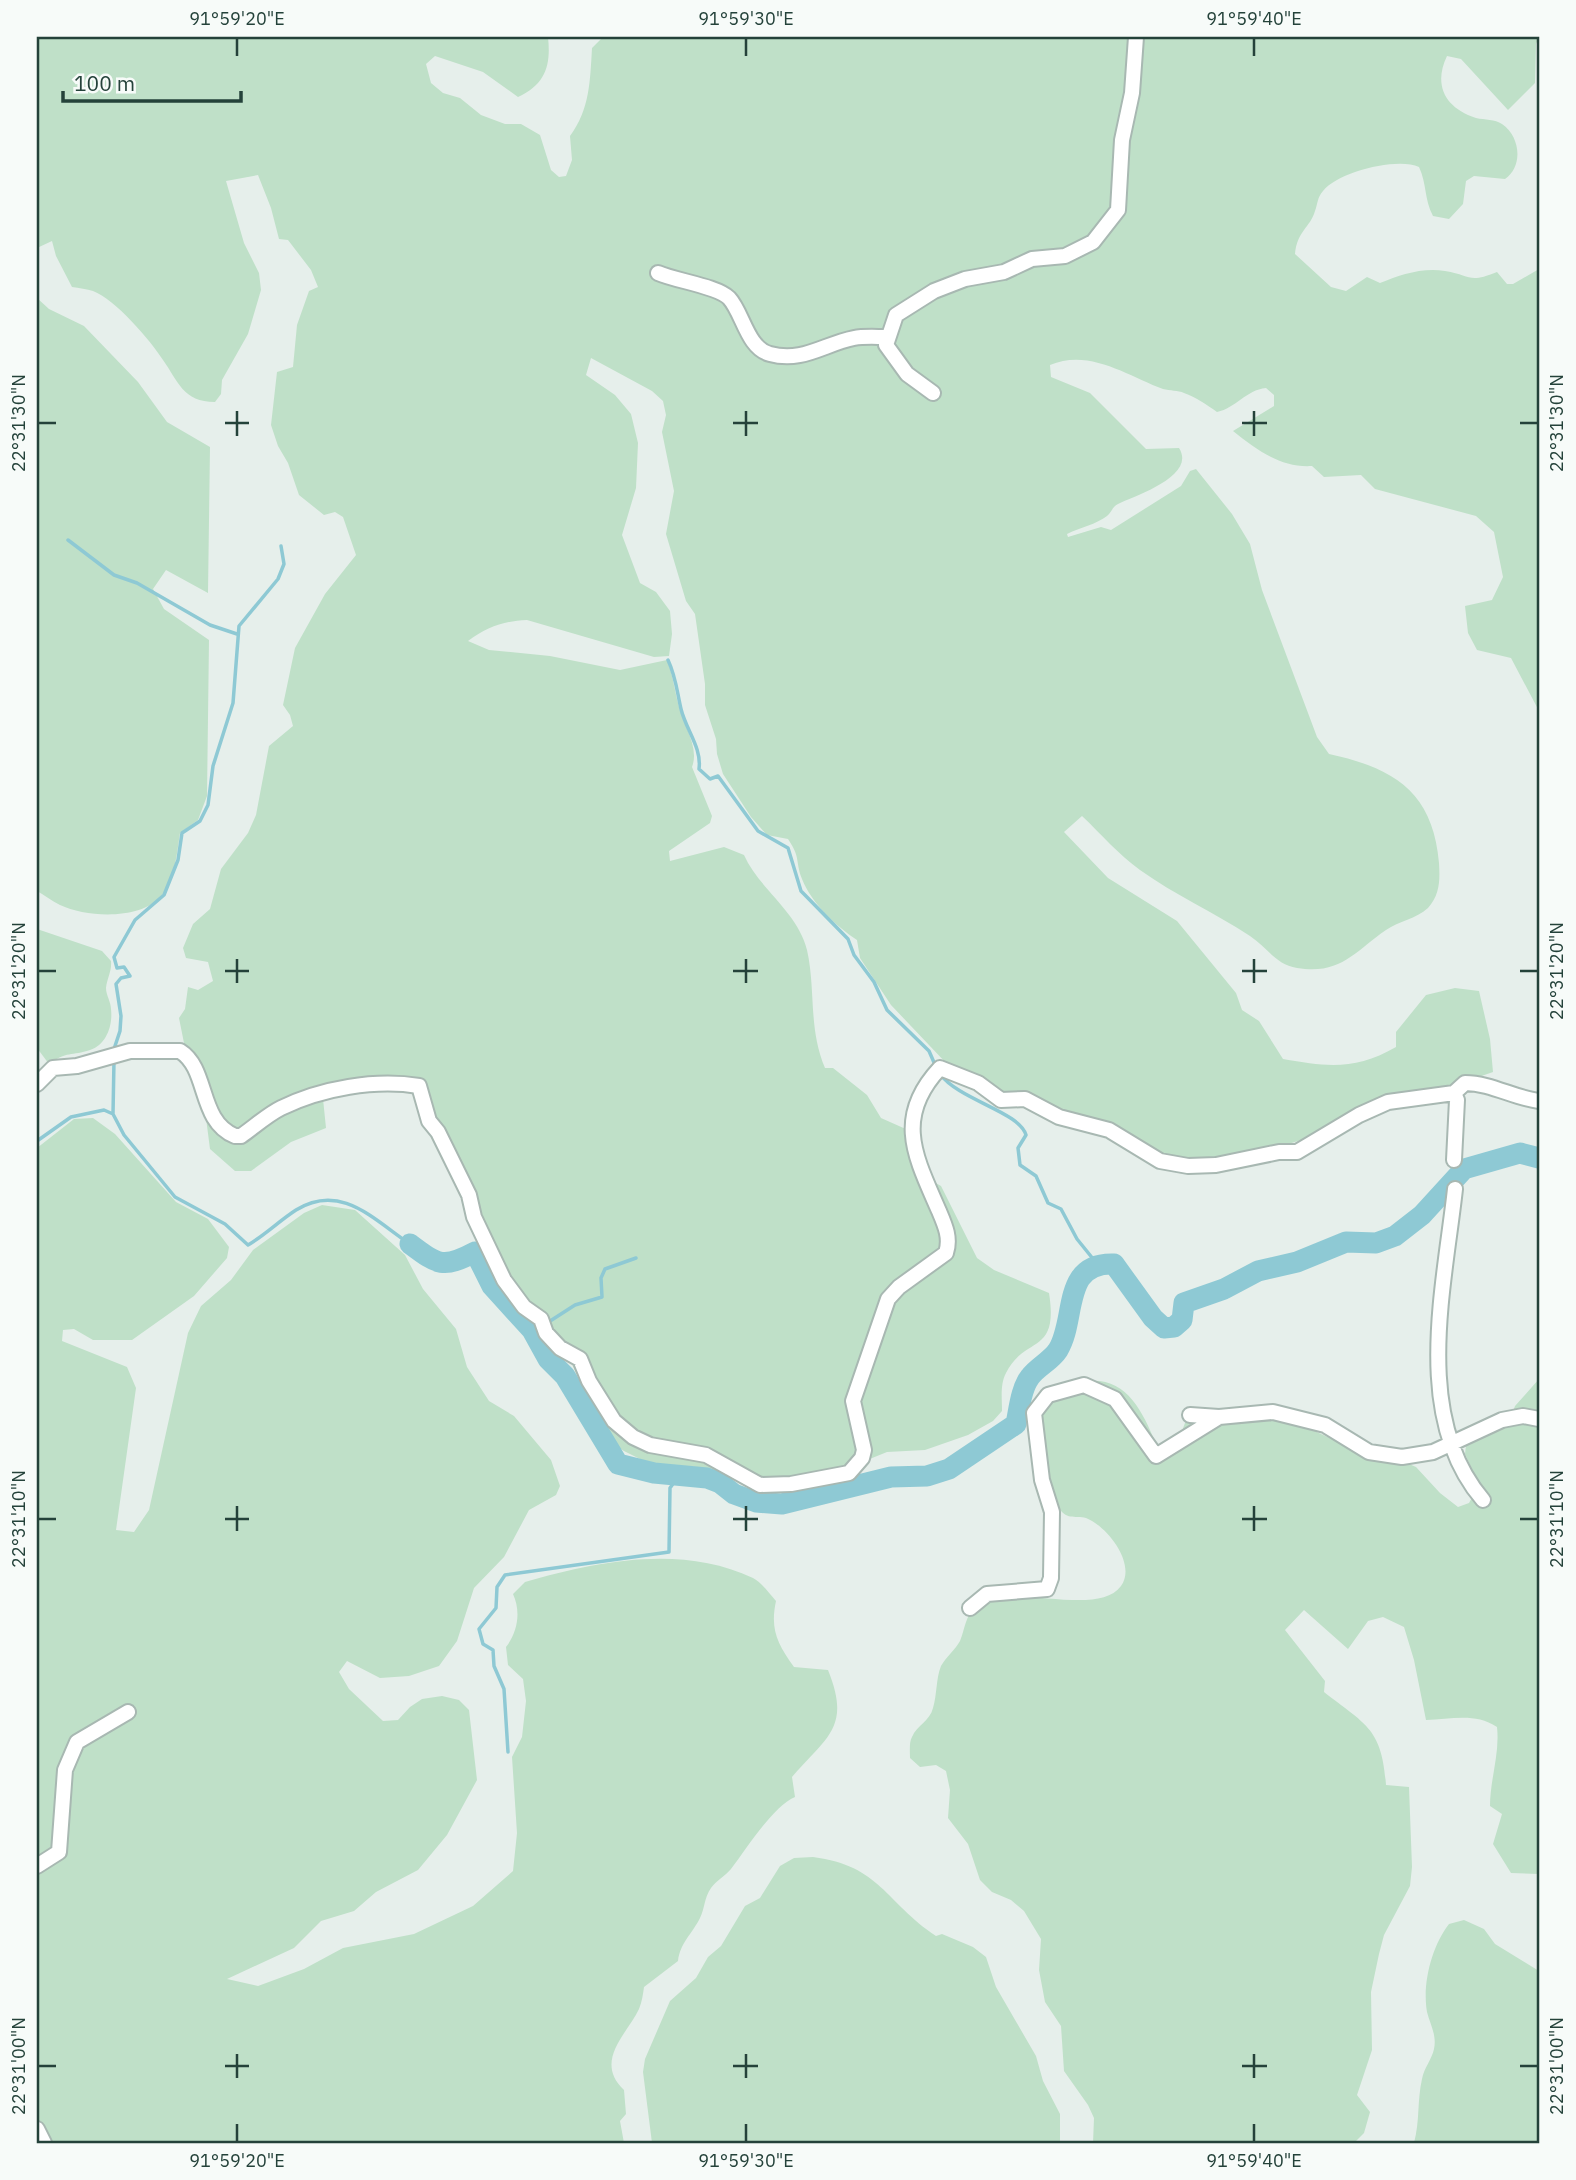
<svg xmlns="http://www.w3.org/2000/svg" width="1576" height="2180" viewBox="0 0 1576 2180" font-family="'IBM Plex Sans',sans-serif">
<rect width="100%" height="100%" fill="#e6efeb"/>
<path fill="#bfe0c8" d="M37,37H548C551,65 546,84 518,97L483,72L435,56L426,64L431,83L443,93L460,98L481,115L505,124H521L540,135L551,170L559,177L566,176L572,160L570,136C590,109 590,81 592,48L603,37H1539L1536,44L1535,83L1508,110L1461,59L1447,56C1433,85 1445,108 1476,118C1485,120 1495,119 1502,124C1521,137 1523,167 1505,179L1474,176L1466,181L1463,204L1449,219L1433,216C1424,199 1427,184 1419,167C1397,157 1338,172 1323,191C1317,198 1318,203 1315,211C1310,228 1297,231 1295,254L1331,287L1346,291L1367,277L1380,283C1399,275 1423,267 1445,271C1471,275 1468,284 1497,272L1507,284H1513L1539,269V711L1511,658L1477,650L1468,633L1465,606L1492,600L1503,577L1494,532L1476,516L1375,489L1361,475L1324,477L1312,466C1281,468 1257,450 1233,431L1274,406V395L1266,388C1246,390 1236,408 1217,412C1207,405 1196,397 1184,393C1178,390 1170,391 1163,389C1128,376 1089,348 1050,365L1051,377L1090,393L1146,449L1179,448C1197,476 1135,496 1118,504C1112,507 1112,512 1107,516C1097,524 1079,528 1067,534L1068,537L1101,527L1111,530L1181,486L1190,471L1196,469L1232,514L1250,544L1262,590L1317,737L1329,754C1394,768 1433,792 1439,863C1440,880 1440,895 1428,908C1416,919 1399,921 1386,930C1354,952 1341,975 1297,968C1275,964 1268,948 1250,936C1215,913 1175,895 1140,870C1119,855 1101,834 1082,816L1064,832L1108,878L1177,921L1236,993L1242,1010L1259,1021L1283,1059C1328,1067 1356,1070 1396,1047V1032L1426,995L1455,988L1479,991L1490,1039L1493,1072L1447,1088L1411,1092L1373,1103L1304,1139L1276,1148L1216,1160L1164,1157L1003,1093L947,1064L891,1005L860,958L857,940C836,926 812,904 802,879C795,861 801,858 788,839L767,835L751,817L723,774L717,754L716,739L705,705V684L695,614L686,601L666,534L674,491L662,432L666,415L663,401L652,391L591,358L586,375L615,395L631,414L638,443L636,488L622,535L640,583L656,592L670,611L672,634L669,656L654,657L527,620C504,621 487,627 468,641L489,650L550,656L620,670L667,660C673,675 674,688 678,703C682,724 700,746 692,767L712,816L710,823L669,851L670,861L724,847L744,855C759,889 798,912 807,950C816,990 808,1028 825,1068H833L867,1095L881,1118L908,1130L918,1173L941,1186L977,1258L994,1270L1049,1293C1059,1356 1025,1335 1006,1373C1000,1384 1002,1399 1002,1411L993,1421L968,1435L925,1450L887,1452L845,1469L764,1490L696,1467L648,1463L624,1451L609,1441L593,1412L561,1339L511,1284L432,1114L425,1088L322,1089L326,1128L291,1142L251,1171H235L210,1149L202,1087L185,1048L179,1018L185,1009L188,987L198,990L213,981L208,962L186,958L183,948L193,924L210,909L221,869L248,833L256,815L269,746L293,726L290,715L283,705L295,648L325,594L356,555L343,517L335,512L324,515L299,495L288,463L278,446L271,425L277,372L293,367L297,325L309,291L318,287L311,270L288,240L279,239L271,208L258,175L226,181L244,243L259,273L261,290L248,334L222,380L221,394L215,402C183,402 178,381 163,360C151,341 115,299 93,291C87,289 79,288 72,287L56,256L52,241L37,248Z
M37,298L49,309L84,326L138,382L167,422L210,447L208,593L166,570L153,589L164,609L209,640L207,796L198,820L180,833C177,853 175,878 162,895C142,920 88,918 60,905C52,901 44,895 37,891Z
M37,929L102,951L111,961C112,971 107,978 106,988C106,995 111,1002 111,1009C113,1026 106,1045 90,1050C72,1056 66,1051 49,1064L37,1048Z
M93,1118L115,1134L176,1202L208,1219L229,1247L227,1258L194,1296L132,1340H93L74,1329L63,1330L62,1341L127,1367L136,1388L116,1530L134,1532L149,1510L188,1333L201,1306L231,1280L253,1250L304,1213L322,1205L355,1210L405,1255L423,1289L456,1329L467,1367L489,1401L514,1416L551,1460L560,1486L556,1495L529,1510L504,1557L474,1588L457,1641L439,1666L409,1676L380,1678L347,1661L339,1672L349,1689L383,1721L398,1720L410,1707L422,1699L442,1696L459,1700L469,1710L477,1780L447,1835L418,1870L376,1892L354,1911L321,1921L294,1948L227,1979L258,1986L304,1969L343,1948L414,1934L473,1906L513,1871L517,1833L512,1757L522,1737L526,1701L523,1679L508,1665L506,1647C518,1632 521,1611 513,1594L525,1582C597,1561 682,1544 753,1578C761,1582 769,1593 776,1601C770,1629 777,1643 794,1667L828,1670C851,1727 828,1736 792,1777L795,1797C772,1807 746,1850 731,1869C725,1876 716,1881 711,1888C704,1898 705,1908 700,1918C692,1934 680,1943 678,1961L644,1987C643,1994 642,2002 639,2009C628,2033 593,2061 624,2090L626,2114L620,2121L624,2143H37V1148L74,1119Z
M1539,1379V1874L1511,1873L1493,1844L1502,1814L1490,1806C1490,1779 1500,1754 1497,1727C1474,1712 1450,1720 1426,1720L1414,1660L1404,1627L1383,1617L1368,1621L1348,1649L1304,1610L1285,1630L1325,1681L1324,1692C1366,1725 1382,1728 1386,1785L1409,1787L1412,1867L1410,1886L1384,1935L1379,1954L1371,1992L1372,2050L1357,2095L1370,2112L1364,2133L1354,2143H1093L1094,2118L1088,2105L1064,2071L1061,2026L1045,2002L1039,1970L1041,1939L1024,1911L1011,1900L992,1892L980,1880L968,1844L948,1818L950,1790L946,1771L936,1765L920,1767L910,1758C910,1752 909,1742 912,1737C917,1725 930,1721 933,1708C937,1695 936,1678 941,1666C946,1657 955,1650 960,1641C965,1629 965,1617 975,1607C1002,1578 1096,1620 1121,1586C1137,1564 1107,1526 1086,1518C1078,1515 1070,1520 1062,1512C1051,1501 1035,1425 1041,1410C1045,1400 1062,1387 1073,1384C1122,1370 1140,1405 1156,1444L1164,1445L1179,1439L1185,1423L1264,1416L1306,1427L1368,1456L1400,1460L1416,1467L1440,1493L1458,1507L1469,1503L1479,1485L1465,1454L1466,1445L1508,1425L1515,1406Z
M813,1857C881,1866 885,1902 936,1936L942,1934L973,1947L986,1957L996,1987L1036,2056L1043,2081L1060,2114V2143H652L643,2072L645,2059L670,2001L696,1978L708,1957L721,1946L745,1906L760,1898L780,1866L794,1858Z
M1464,1920L1484,1929L1495,1944L1539,1971V2143H1414C1420,2121 1417,2101 1422,2079C1424,2068 1432,2059 1434,2049C1437,2035 1430,2024 1427,2012C1422,1983 1432,1946 1449,1924Z"/>
<g fill="none" stroke-linecap="round" stroke-linejoin="round">
<path stroke="#8ec9d4" stroke-width="3.5" d="M68,540L114,575L137,583L210,625L237,634
M668,660C676,677 677,692 681,709C686,730 702,748 699,769L710,779L718,776L758,831L788,848L801,891L848,939L854,955L874,982L887,1010L929,1051L936,1067
M113,1052L120,1031L121,1016L116,984L121,978L130,976L124,967L117,968L114,957L135,920L164,895L178,860L182,833L200,821L208,805L213,766L233,703L239,626L278,579L284,564L281,546
M940,1074C959,1100 1020,1112 1026,1135L1018,1148L1020,1165L1036,1176L1048,1203L1061,1209L1077,1239L1098,1265
M113,1114L114,1060
M37,1141L71,1117L104,1110L113,1114L124,1135L175,1197L225,1224L248,1245C265,1235 279,1221 296,1210C341,1182 374,1220 410,1244
M547,1323L575,1305L602,1297L601,1278L605,1269L636,1258
M532,1330L541,1326
M508,1752L504,1689L494,1666L493,1650L483,1644L479,1629L496,1608L497,1587L505,1575L669,1552L670,1488L680,1474"/>
<path stroke="#8ec9d4" stroke-width="21" d="M410,1244C438,1265 443,1269 475,1252L492,1286L532,1330L548,1359L565,1376L618,1464L654,1473L707,1478L720,1483L734,1494L756,1502L782,1504L891,1477L927,1476L949,1469L1016,1424C1019,1410 1021,1388 1030,1377C1037,1367 1051,1361 1058,1350C1077,1319 1061,1262 1114,1264L1153,1318L1164,1328L1174,1327L1182,1320L1184,1303L1224,1289L1258,1271L1297,1262L1346,1242L1376,1243L1395,1236L1422,1215L1464,1169L1520,1153L1539,1158"/>
<g stroke="#a8b8b2" stroke-width="18">
<path id="minor" d="M658,273C676,281 717,286 729,298C743,313 747,348 770,354C802,363 824,344 854,338C864,336 876,337 886,337
M933,393L907,374L886,345L896,315L934,291L965,279L1004,272L1032,259L1065,256L1093,242L1118,210L1122,140L1132,93L1136,37
M37,1084L53,1068L77,1066L130,1051H180C209,1069 198,1121 235,1136H241C254,1127 267,1115 281,1108C322,1088 375,1079 419,1086L429,1121L438,1132L469,1195L474,1217L504,1280L524,1307L541,1319L546,1333L560,1348L580,1359L589,1381L614,1421L633,1437L650,1445L706,1455L760,1485L791,1484L849,1473L862,1458L864,1450L853,1401L888,1299L899,1287L946,1253C951,1238 945,1225 939,1211C916,1158 893,1118 940,1068L978,1083L1001,1100L1025,1099L1059,1117L1109,1130L1160,1161L1188,1166L1216,1165L1279,1152H1297L1359,1115L1388,1102L1454,1093L1465,1083C1491,1083 1514,1098 1539,1101
M1454,1160L1457,1100L1454,1093
M1455,1189C1444,1289 1412,1417 1483,1500
M1190,1415L1219,1417L1273,1412L1325,1425L1369,1452L1402,1457L1433,1452L1502,1420L1523,1416L1539,1419
M970,1608L987,1594L1047,1589L1051,1578L1052,1512L1042,1480L1034,1413L1048,1395L1084,1385L1115,1399L1156,1456L1219,1417
M37,1866L59,1852L65,1770L77,1742L128,1712
M37,2129L44,2143"/>
</g>
<use href="#minor" stroke="#fff" stroke-width="14"/>
</g>
<path fill="none" stroke="#24423a" stroke-width="2.5" d="M237,38V56M746,38V56M1254,38V56M237,411V436M746,411V436M1254,411V436M38,423H56M225,423H249M733,423H758M1242,423H1267M1520,423H1538M237,959V983M746,959V983M1254,959V983M38,971H56M225,971H249M733,971H758M1242,971H1267M1520,971H1538M237,1506V1531M746,1506V1531M1254,1506V1531M38,1519H56M225,1519H249M733,1519H758M1242,1519H1267M1520,1519H1538M237,2054V2078M746,2054V2078M1254,2054V2078M38,2066H56M225,2066H249M733,2066H758M1242,2066H1267M1520,2066H1538M237,2124V2142M746,2124V2142M1254,2124V2142"/>
<rect width="1576" height="2180" fill="none" stroke="#f7fbf9" stroke-width="77"/>
<path d="M63 91v10h178v-10" fill="none" stroke="#24423a" stroke-width="3.5"/>
<text x="74" y="91" font-size="21" fill="#24423a" stroke="#f7fbf9" stroke-width="5" paint-order="stroke">100 m</text>
<rect x="38" y="38" width="1500" height="2104" fill="none" stroke="#24423a" stroke-width="2.5"/>
<g font-size="18" text-anchor="middle" fill="#24423a">
<text x="237" y="25">91°59'20"E</text>
<text x="746" y="25">91°59'30"E</text>
<text x="1254" y="25">91°59'40"E</text>
<text transform="translate(19 423) rotate(-90)" y="6">22°31'30"N</text>
<text transform="translate(1557 423) rotate(-90)" y="6">22°31'30"N</text>
<text transform="translate(19 971) rotate(-90)" y="6">22°31'20"N</text>
<text transform="translate(1557 971) rotate(-90)" y="6">22°31'20"N</text>
<text transform="translate(19 1519) rotate(-90)" y="6">22°31'10"N</text>
<text transform="translate(1557 1519) rotate(-90)" y="6">22°31'10"N</text>
<text transform="translate(19 2066) rotate(-90)" y="6">22°31'00"N</text>
<text transform="translate(1557 2066) rotate(-90)" y="6">22°31'00"N</text>
<text x="237" y="2167">91°59'20"E</text>
<text x="746" y="2167">91°59'30"E</text>
<text x="1254" y="2167">91°59'40"E</text>
</g>
</svg>
